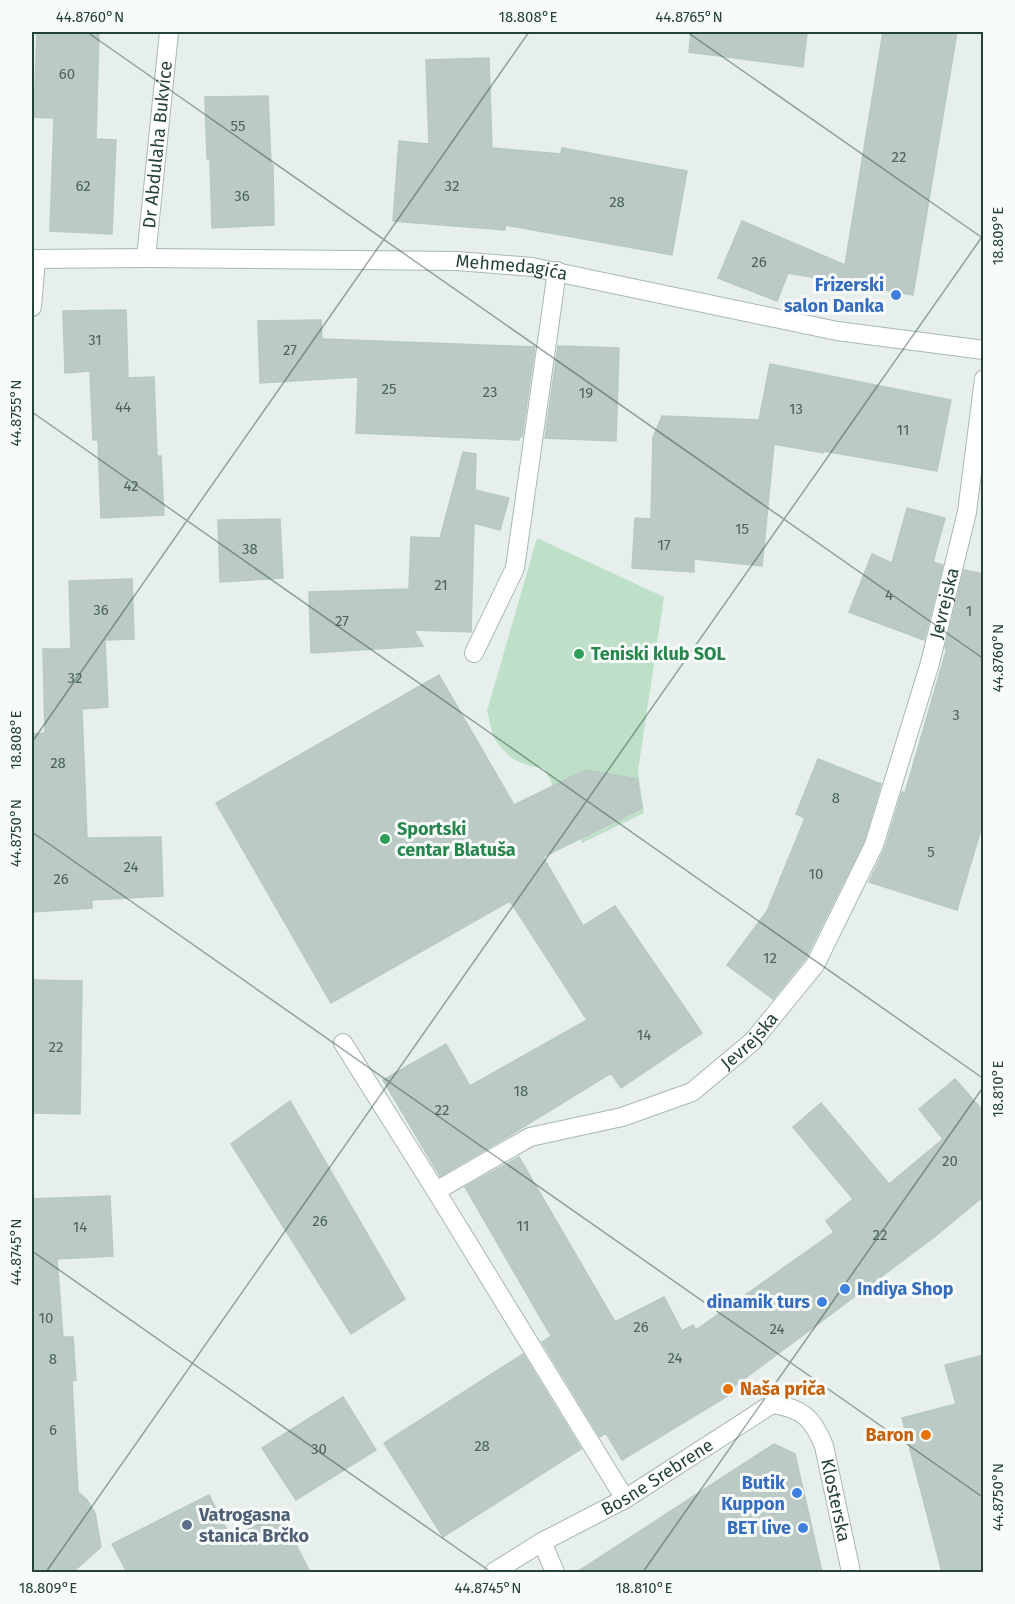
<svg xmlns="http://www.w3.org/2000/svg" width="1015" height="1604" viewBox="0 0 1015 1604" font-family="'Fira Sans',sans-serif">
<rect width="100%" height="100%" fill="#e6efeb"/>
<path fill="#bfe0c8" d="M537,538L664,597L638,771L644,813L582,843L544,768C523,766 507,759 495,739C491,732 490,720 487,711Z"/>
<path fill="#bbcac4" stroke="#b8c9c2" stroke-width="1.5" d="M37,32H99L96,139L116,140L112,234L50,231L54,118L34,117Z
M691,32H807L803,67L689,52Z
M883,32H957L913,295L788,273L777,301L718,278L742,221L845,265Z
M489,58L492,148L561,154L562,148L687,171L672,255L505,225V230L393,221L399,141L429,144L426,60Z
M268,96L271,165H273L274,225L212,228L210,159H207L205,97Z
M126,310L128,378L154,377L157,456H161L164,515L101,518L98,440H93L90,371L65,373L63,311Z
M321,320L322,339L535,347L522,437H519V440L356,433L358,377L260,383L258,321Z
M558,346L619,348L616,441L545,438Z
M770,364L951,400L937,471L824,451L823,453L774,444L762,566L694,559V572L632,568L635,518L651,519L653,438L662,416L759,420Z
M463,452L476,454L475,490L509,498L500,530L474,523L471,632L414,630L423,646L311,653L309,592L409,589L411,537L440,538Z
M907,508L945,518L933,562L943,565L924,640L849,612L872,554L892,563Z
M280,519L283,578L220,582L218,520Z
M964,570L984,574V819L957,910L869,882L885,848L902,792L905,793L947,648H945Z
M132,579L134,639L105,640L108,707L82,709L87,838L161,837L163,896L92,900V908L32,912V734L45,733L43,649H71L69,581Z
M439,675L514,805L585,770L637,779L642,808L543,857L583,926L615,906L702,1033L621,1088L611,1073L507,1137L440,1176L383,1080L446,1044L470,1086L587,1020L510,901L331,1003L216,803Z
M818,759L881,784L864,841L805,959L773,999L727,965L767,911L805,818L796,814Z
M32,980L82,981L80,1114L32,1113Z
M955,1079L984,1112V1196L933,1238L732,1388L734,1392L622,1460L606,1433L600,1437L542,1342L551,1336L465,1187L519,1157L615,1322L664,1297L682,1331L693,1325L696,1330L834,1232L826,1221L853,1199L793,1127L821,1103L889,1184L943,1139L919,1109Z
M290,1101L405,1299L351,1334L231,1144Z
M110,1196L113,1256L57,1259L63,1337H73L76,1380L72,1381L78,1492L87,1500L95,1513L101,1547L75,1570L67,1572H32V1199Z
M523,1354L581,1449L443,1537L384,1443Z
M984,1355V1572H942L902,1418L956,1404L945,1365Z
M343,1397L376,1450L296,1500L262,1448Z
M774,1444L795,1454L822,1572H577Z
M209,1495L231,1538L280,1513L310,1572H127L112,1544Z"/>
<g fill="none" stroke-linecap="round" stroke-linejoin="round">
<g stroke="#a8b8b2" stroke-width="20">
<g id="minor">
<path id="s1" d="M146,258L169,32"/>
<path id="s2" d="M32,259L146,258L457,261L532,267L837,331L984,350"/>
<path d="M32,307L36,259"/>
<path d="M474,653L515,568L557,271"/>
<path d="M343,1043L436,1191L625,1499"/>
<path id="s3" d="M436,1191L530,1137L622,1117L692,1092L753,1041L815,965L874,845L930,663L967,512L984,379"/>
<path d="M542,1542L555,1572"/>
<path id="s4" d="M494,1572L542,1542L625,1499L772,1404C802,1408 813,1418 824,1446L851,1572"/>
</g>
</g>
<use href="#minor" stroke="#fff" stroke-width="18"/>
</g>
<path fill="none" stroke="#24423a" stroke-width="1.5" stroke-opacity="0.45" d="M87,32L984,659M687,32L984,239M32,412L984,1079M32,742L529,32M32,832L984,1498M32,1251L491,1572M46,1572L984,234M643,1572L984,1086"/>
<g fill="#3f7fe0" stroke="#f7fbf9" stroke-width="2">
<circle cx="896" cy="295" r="6"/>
<circle cx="845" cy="1289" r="6"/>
<circle cx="822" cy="1302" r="6"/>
<circle cx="797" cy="1493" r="6"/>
<circle cx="803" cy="1528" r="6"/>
</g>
<g fill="#2e9e5b" stroke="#f7fbf9" stroke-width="2">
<circle cx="579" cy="654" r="6"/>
<circle cx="385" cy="839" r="6"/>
</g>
<g fill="#e8710a" stroke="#f7fbf9" stroke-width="2">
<circle cx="728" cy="1389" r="6"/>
<circle cx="926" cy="1435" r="6"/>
</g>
<circle fill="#5c6f8a" stroke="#f7fbf9" stroke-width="2" cx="187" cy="1525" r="6"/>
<g text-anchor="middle" stroke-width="6" stroke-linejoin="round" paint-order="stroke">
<g font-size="15" fill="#4a645c">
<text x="67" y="79">60</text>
<text x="238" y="131">55</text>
<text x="899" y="162">22</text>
<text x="83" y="191">62</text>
<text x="452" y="191">32</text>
<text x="242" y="201">36</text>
<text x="617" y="207">28</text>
<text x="759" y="267">26</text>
<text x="95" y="345">31</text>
<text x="290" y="355">27</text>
<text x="389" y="394">25</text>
<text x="490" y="397">23</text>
<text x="586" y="398">19</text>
<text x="123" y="412">44</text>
<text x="796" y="414">13</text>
<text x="903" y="435">11</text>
<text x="131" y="491">42</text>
<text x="742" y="534">15</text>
<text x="664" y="550">17</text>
<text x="250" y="554">38</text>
<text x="441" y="590">21</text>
<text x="889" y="600">4</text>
<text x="101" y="615">36</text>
<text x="969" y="616">1</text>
<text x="342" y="626">27</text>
<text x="75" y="683">32</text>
<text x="956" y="720">3</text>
<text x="58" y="768">28</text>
<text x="836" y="803">8</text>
<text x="931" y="857">5</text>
<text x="131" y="872">24</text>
<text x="816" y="879">10</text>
<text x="61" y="884">26</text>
<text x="770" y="963">12</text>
<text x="644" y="1040">14</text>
<text x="56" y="1052">22</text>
<text x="521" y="1096">18</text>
<text x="442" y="1115">22</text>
<text x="950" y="1166">20</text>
<text x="320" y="1226">26</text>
<text x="523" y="1231">11</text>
<text x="80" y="1232">14</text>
<text x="880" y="1240">22</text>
<text x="46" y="1323">10</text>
<text x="641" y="1332">26</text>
<text x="777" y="1334">24</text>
<text x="675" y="1363">24</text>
<text x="53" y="1364">8</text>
<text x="53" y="1435">6</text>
<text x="482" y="1451">28</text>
<text x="319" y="1454">30</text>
</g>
<g font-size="18" fill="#24423a" stroke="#f7fbf9">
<text dy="6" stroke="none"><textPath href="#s1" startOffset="114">Dr Abdulaha Bukvice</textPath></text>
<text dy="6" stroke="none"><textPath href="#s2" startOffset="480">Mehmedagića</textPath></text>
<text dy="6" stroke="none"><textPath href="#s3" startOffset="840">Jevrejska</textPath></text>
<text dy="6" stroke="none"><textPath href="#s3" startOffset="354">Jevrejska</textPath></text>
<text dy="6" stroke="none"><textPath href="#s4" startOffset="189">Bosne Srebrene</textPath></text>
<text dy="6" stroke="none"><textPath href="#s4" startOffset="452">Klosterska</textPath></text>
</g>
<g font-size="18" font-weight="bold" fill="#366cbe" stroke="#f7fbf9" text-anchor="end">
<text x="884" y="291">Frizerski<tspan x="884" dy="21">salon Danka</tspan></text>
<text x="857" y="1295" text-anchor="start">Indiya Shop</text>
<text x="810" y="1308">dinamik turs</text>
<text x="785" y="1489">Butik<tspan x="785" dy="21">Kuppon</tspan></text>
<text x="791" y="1534">BET live</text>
</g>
<g font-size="18" font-weight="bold" fill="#27864d" stroke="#f7fbf9" text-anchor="start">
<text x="591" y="660">Teniski klub SOL</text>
<text x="397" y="835">Sportski<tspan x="397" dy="21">centar Blatuša</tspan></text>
</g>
<g font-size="18" font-weight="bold" fill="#c56008" stroke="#f7fbf9" text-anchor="start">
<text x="740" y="1395">Naša priča</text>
<text x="914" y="1441" text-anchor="end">Baron</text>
</g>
<g font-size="18" font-weight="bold" fill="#4e5e75" stroke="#f7fbf9" text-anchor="start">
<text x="199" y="1521">Vatrogasna<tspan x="199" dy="21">stanica Brčko</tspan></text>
</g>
</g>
<rect width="1015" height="1604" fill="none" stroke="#f7fbf9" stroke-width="66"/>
<rect x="33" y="33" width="949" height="1538" fill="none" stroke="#24423a" stroke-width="2"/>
<g font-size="15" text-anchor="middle" fill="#24423a">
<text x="90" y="22">44.8760°N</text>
<text x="528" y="22">18.808°E</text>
<text x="689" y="22">44.8765°N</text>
<text transform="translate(998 236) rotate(-90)" y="5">18.809°E</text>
<text transform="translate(16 413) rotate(-90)" y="5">44.8755°N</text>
<text transform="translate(998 658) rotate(-90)" y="5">44.8760°N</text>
<text transform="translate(16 740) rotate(-90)" y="5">18.808°E</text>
<text transform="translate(16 833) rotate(-90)" y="5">44.8750°N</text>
<text transform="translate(998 1089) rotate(-90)" y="5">18.810°E</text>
<text transform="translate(16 1252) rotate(-90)" y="5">44.8745°N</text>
<text transform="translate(998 1497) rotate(-90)" y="5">44.8750°N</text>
<text x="48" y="1593">18.809°E</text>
<text x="488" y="1593">44.8745°N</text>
<text x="644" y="1593">18.810°E</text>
</g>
</svg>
